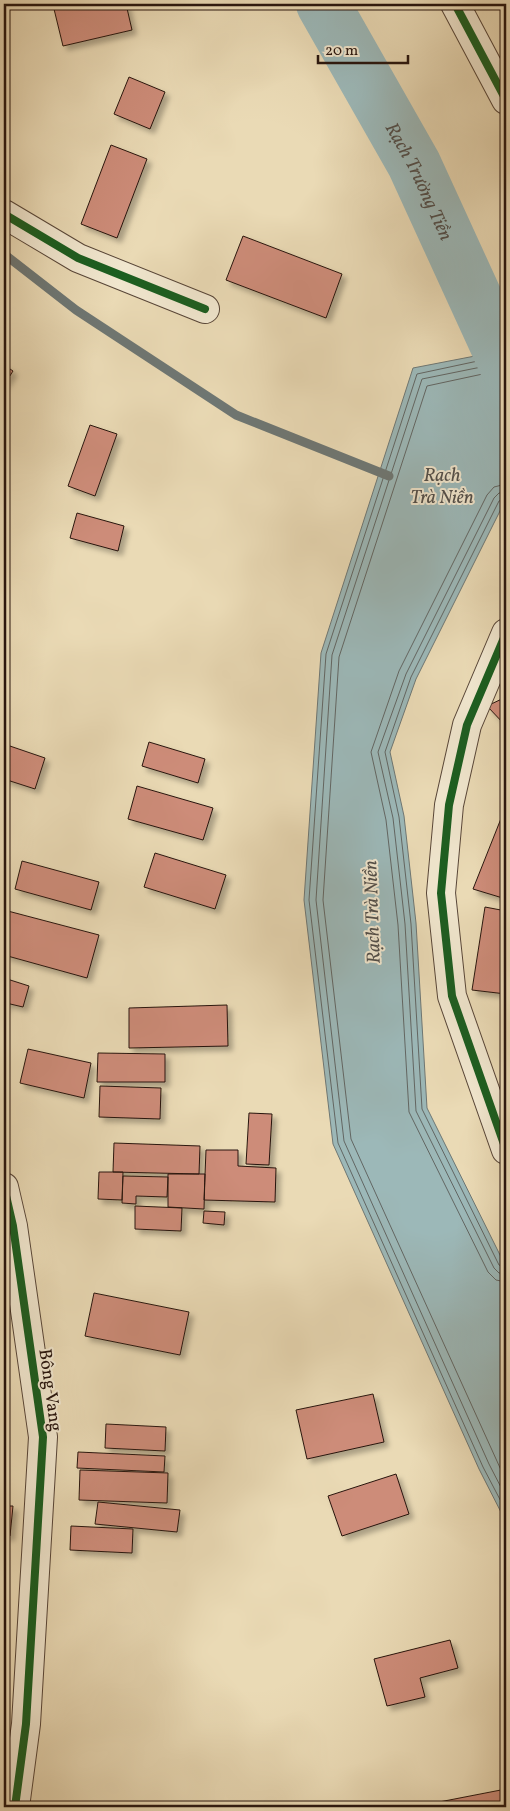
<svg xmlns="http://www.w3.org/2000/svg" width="510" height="1811" viewBox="0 0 510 1811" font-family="Vollkorn,serif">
<defs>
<filter id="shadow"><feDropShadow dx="4.5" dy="4.5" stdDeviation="2.5" flood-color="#0004"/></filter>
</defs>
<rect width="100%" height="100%" fill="#eadab5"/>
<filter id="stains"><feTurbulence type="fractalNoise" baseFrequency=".004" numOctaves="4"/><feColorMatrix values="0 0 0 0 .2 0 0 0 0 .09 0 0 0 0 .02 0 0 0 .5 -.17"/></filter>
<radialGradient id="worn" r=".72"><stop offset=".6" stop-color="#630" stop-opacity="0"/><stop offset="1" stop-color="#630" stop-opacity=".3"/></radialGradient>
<path fill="#9cb8b8" stroke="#6e7774" d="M506,350V499L416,679L390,752L404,816L416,923L427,1108L506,1267V1522L479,1469L333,1144L304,900L321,653L413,368Z"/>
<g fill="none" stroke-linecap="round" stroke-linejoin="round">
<path stroke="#626663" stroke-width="1" d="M506,355L417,374L326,654L309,900L338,1143L483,1467L506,1511
M506,362L422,379L332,655L316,900L344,1141L489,1464L506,1497
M506,369L427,386L339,657L323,900L351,1139L506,1481
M506,484L494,487L487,495L399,671L371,752L386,820L398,925L409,1112L488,1272L496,1280L506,1282
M506,492L499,493L494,498L406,674L378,752L393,818L405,924L416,1111L494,1268L499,1273L506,1274
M506,498L499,501L411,677L385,752L399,817L411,924L422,1109L499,1265L506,1268"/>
<path stroke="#6e7774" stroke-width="9" d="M4,254L76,310L236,415L389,476"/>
<path stroke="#9cb8b8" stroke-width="54" id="s1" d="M323,4L414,164L506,365"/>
</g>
<path fill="#cd8c79" stroke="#28150e" filter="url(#shadow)" d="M77,4H126L132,30L63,46L54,9Z
M129,77L165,92L150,129L114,114Z
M111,145L147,159L117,238L81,224Z
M243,236L342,274L326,318L226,280Z
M4,365L13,371L4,385Z
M90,425L117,434L95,496L68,486Z
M77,513L124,526L118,551L70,538Z
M506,697V726L487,706Z
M149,742L205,759L198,783L142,766Z
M4,744L45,758L35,789L4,779Z
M137,786L213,808L203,840L128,819Z
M506,806V899L473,889Z
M155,853L226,875L215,909L144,887Z
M22,861L99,882L91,910L15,889Z
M485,907L506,911V994L472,990Z
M4,910L99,935L87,978L4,955Z
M4,978L29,986L23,1007L6,1003L4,1011Z
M227,1005L228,1046L129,1048V1008Z
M28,1049L91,1063L84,1098L20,1083Z
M98,1053L165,1054V1082H97Z
M100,1086L161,1088L160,1119L99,1117Z
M249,1113L272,1114L269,1165L246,1164Z
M114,1143L200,1146L199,1174L113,1172Z
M206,1150H238V1166L276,1168L275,1202L204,1200Z
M99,1172H123L122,1200L98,1199Z
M168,1174H205L204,1209L168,1207Z
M123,1176L168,1177L167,1197L136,1196V1204L122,1203Z
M135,1206L182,1208L181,1231L135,1229Z
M204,1211L225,1212L224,1225L203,1223Z
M94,1293L189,1312L180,1355L85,1336Z
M373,1394L384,1442L307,1459L296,1410Z
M106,1424L166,1427L165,1451L105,1448Z
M78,1452L165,1456L164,1472L77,1468Z
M80,1470L168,1473L167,1503L79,1500Z
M396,1474L409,1514L342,1536L328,1496Z
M98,1502L180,1510L177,1532L95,1524Z
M4,1506H13L10,1536H4Z
M71,1526L133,1529L132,1553L70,1550Z
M450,1640L458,1668L420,1678L425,1697L387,1706L374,1659Z
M506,1789V1807H434V1803Z"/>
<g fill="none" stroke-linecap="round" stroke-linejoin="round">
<g stroke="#584638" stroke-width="30">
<path id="minor" d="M455,4L506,100
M4,214L78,258L205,309
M506,633L467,725L449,805L441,893L452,996L506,1150
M4,1187L13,1226L43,1437L26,1724L15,1807"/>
</g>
<use href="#minor" stroke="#f1e7cf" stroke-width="28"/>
<g stroke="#f1e7cf" stroke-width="11">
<path id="cycleway" d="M455,4L506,100
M4,214L78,258L205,309
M506,633L467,725L449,805L441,893L452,996L506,1150
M4,1187L13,1226L43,1437L26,1724L15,1807"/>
</g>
<use href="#cycleway" stroke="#1b5e20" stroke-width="8"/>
</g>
<g text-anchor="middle" stroke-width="4" stroke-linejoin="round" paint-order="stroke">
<g font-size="18" fill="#28150e" stroke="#f1e7cf">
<text transform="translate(51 1390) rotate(82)" y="6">Bông Vang</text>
</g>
<g font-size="19" font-style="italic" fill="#514e4a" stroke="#f1e7cf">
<text dy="7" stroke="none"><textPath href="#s1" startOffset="202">Rạch Trường Tiền</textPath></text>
<text x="442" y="481">Rạch<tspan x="442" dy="22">Trà Niền</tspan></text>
<text transform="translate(371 912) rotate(-92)" y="7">Rạch Trà Niền</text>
</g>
</g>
<rect width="510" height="1811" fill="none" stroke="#eadab5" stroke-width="20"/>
<rect x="5" y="5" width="500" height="1801" fill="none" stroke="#28150e" stroke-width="2.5"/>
<rect x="10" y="10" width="490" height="1791" fill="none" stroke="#28150e"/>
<path d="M318 55v8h90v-8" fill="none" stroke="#28150e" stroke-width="2.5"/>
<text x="325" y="55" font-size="15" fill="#28150e" stroke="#f1e7cf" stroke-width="4" paint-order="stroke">20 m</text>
<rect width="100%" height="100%" filter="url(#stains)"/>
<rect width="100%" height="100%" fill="url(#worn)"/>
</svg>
